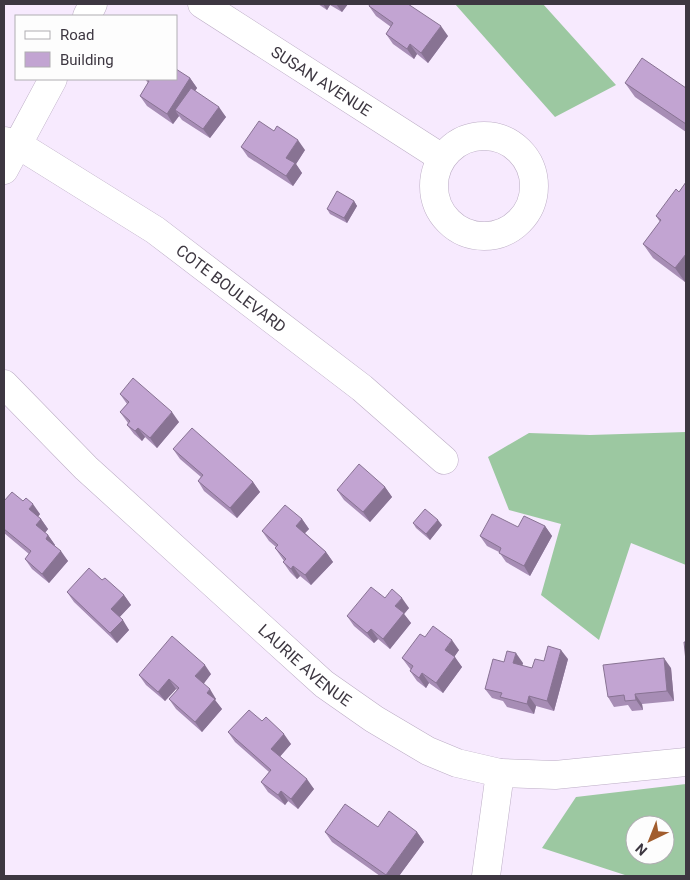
<svg xmlns="http://www.w3.org/2000/svg" width="690" height="880" viewBox="0 0 690 880" font-family="Roboto,sans-serif">
<rect width="100%" height="100%" fill="#f7eafe"/>
<path fill="#9cc8a1" fill-rule="evenodd" d="M455,4H543L616,85L555,117Z
M686,432V565L631,543L599,640L541,595L561,524L509,510L488,457L529,433L590,435Z
M686,784V876H628L542,848L576,797ZM635,825H665V855H635Z"/>
<g fill="none" stroke-linecap="round" stroke-linejoin="round">
<g stroke="#bcadc5" stroke-width="29">
<g id="minor">
<path id="s1" d="M202,4L442,158"/>
<path d="M87,16L93,4"/>
<circle cx="484" cy="186" r="50"/>
<path id="s2" d="M4,141L17,144L155,230L362,388L444,460"/>
<path d="M4,170L53,79"/>
<path id="s3" d="M4,384L86,468L324,684L374,719L428,751L457,763L500,773"/>
</g>
</g>
<g stroke="#bcadc5" stroke-width="29">
<path id="tertiary" d="M486,876L500,773L555,775L686,762"/>
</g>
<use href="#minor" stroke="#fff" stroke-width="28"/>
<use href="#tertiary" stroke="#fff" stroke-width="28"/>
</g>
<path fill="#a78db5" d="M318,4H348L342,12L330,5L327,10Z
M369,6L448,36L428,63L417,54L414,59L393,44L386,34L391,27L376,16Z
M190,78L197,88L195,91L226,117L210,138L182,120L179,116L173,124L147,106L140,96L148,83L145,79H176Z
M625,83L686,88V132L635,97Z
M241,147L305,150L296,164L302,173L293,186L248,157Z
M686,182V281L685,282L653,258L643,244L660,222L656,216L679,192Z
M354,201L357,206L347,223L330,214L327,209Z
M120,394L179,422L157,448L145,437L142,441L134,434L127,425L128,423L120,412L127,404Z
M173,449L253,482L260,492L237,518L204,491L198,481L201,477L180,459Z
M385,487L392,497L370,522L344,500L337,490Z
M4,501L40,514L38,517L41,519L48,529L45,533L48,535L55,545V546L68,561L49,583L32,569L25,559L29,554L4,533Z
M302,519L309,529L305,533L326,552L333,562L311,585L300,576L297,579L290,572L283,562L284,561L275,548L276,547L269,541L262,531Z
M413,523L442,525L430,540L416,528Z
M545,526L552,536L530,576L506,562L499,552L487,546L480,536L518,527Z
M102,580L124,595L131,605L119,617L129,630L117,643L74,602L67,592Z
M385,598L409,608L404,614L411,623L390,649L378,639L374,643L354,626L347,616Z
M425,637L459,650L454,657L462,667L443,693L429,683L426,688L417,681L410,671L411,670L402,658Z
M568,659L554,711L536,706L534,714L507,707L503,701L492,698L485,689L504,662L523,663L522,666L532,668L544,661Z
M671,668L674,701L642,704L643,710L632,711L628,705L614,707L608,697Z
M211,674L203,684L216,699L215,700L222,709L202,732L176,709L169,699L177,690L176,689L165,701L146,685L139,675Z
M262,721L291,744L280,756L314,789L298,809L288,801L285,805L268,792L261,782L269,772L235,742L228,732Z
M378,827L417,832L424,842L399,876H380L332,842L325,832Z"/>
<path fill="#887393" d="M323,4H330V5L327,10Z
M336,4H348L342,12Z
M441,26L448,36L428,63L421,53Z
M410,44L417,54L414,59L407,49Z
M190,78L197,88L180,114L175,110L179,116L173,124L167,114Z
M219,107L226,117L210,138L203,129Z
M298,140L305,150L296,164L302,173L293,186L286,176V158Z
M354,201L357,206L347,223L344,218Z
M686,254V281L685,282L675,268Z
M172,412L179,422L157,448L150,438Z
M138,428L145,437L142,441L135,431Z
M253,482L260,492L237,518L230,508Z
M385,487L392,497L370,522L363,512Z
M33,504L40,514L36,519L29,509Z
M41,519L48,529L43,535L36,525Z
M302,519L309,529L303,535L296,526Z
M438,520L442,525L430,540L426,534Z
M545,526L552,536L530,576L524,566Z
M48,535L55,545L53,549L46,539Z
M61,551L68,561L49,583L42,574Z
M326,552L333,562L311,585L305,575Z
M293,566L300,576L297,579L291,569Z
M124,595L131,605L118,619L111,609Z
M402,598L409,608L404,614L411,623L390,649L383,639L395,606Z
M123,620L129,630L117,643L110,633Z
M371,629L378,639L374,643L367,633Z
M452,640L459,650L452,660L445,650Z
M561,650L568,659L554,711L547,701Z
M516,653L523,663L520,673L513,663Z
M455,657L462,667L443,693L436,683Z
M664,658L671,668L674,701L667,691Z
M205,665L211,674L202,686L195,676Z
M422,673L429,683L426,688L419,678Z
M169,679L176,689L165,701L158,692Z
M210,689L216,699L215,700L222,709L202,732L195,722L207,693Z
M635,694L642,704L643,710L636,700Z
M529,696L536,706L534,714L527,704Z
M284,734L291,744L278,759L271,749Z
M307,779L314,789L298,809L291,799Z
M281,791L288,801L285,805L278,795Z
M417,832L424,842L399,876H386V875Z"/>
<path fill="#c2a4d2" stroke="#887393" d="M370,4H408L441,26L421,53L410,44L407,49L386,34L393,23L369,6Z
M642,58L686,88V124L625,83Z
M176,69L190,78L167,114L140,96L149,81L146,79H176Z
M191,88L219,107L203,129L175,110Z
M259,121L274,131L277,126L298,140L286,158L295,163L286,176L241,147Z
M686,182V254L675,268L643,244L661,220L656,216L676,189L679,192Z
M337,191L354,201L344,218L327,209Z
M133,378L172,412L150,438L138,428L135,431L127,425L130,421L120,412L129,402L120,394Z
M192,428L253,482L230,508L198,481L203,475L173,449Z
M359,464L385,487L363,512L337,490Z
M12,492L23,501L26,498L33,504L29,509L41,519L36,525L48,535L46,539L61,551L42,574L25,559L31,551L4,529V501Z
M285,505L302,519L296,526L326,552L305,575L293,566L291,569L283,562L286,559L275,548L278,545L262,531Z
M425,509L438,520L426,534L413,523Z
M492,514L518,527L524,516L545,526L524,566L499,553L501,548L480,536Z
M89,568L102,580L105,578L124,595L111,609L123,620L110,633L67,592Z
M371,587L385,598L392,589L402,598L395,606L404,613L383,639L371,629L367,633L347,616Z
M433,626L452,640L445,650L455,657L436,683L422,673L419,678L410,671L413,666L402,658L420,634L425,637Z
M172,636L205,665L195,676L210,689L207,693L215,699L195,722L169,699L179,688L169,679L158,692L139,675Z
M684,642H686V661Z
M548,646L561,650L547,701L529,696L527,704L500,697L502,693L485,689L493,659L504,662L507,651L516,653L513,663L532,668L535,659L544,661Z
M664,658L667,691L635,694L636,700L625,701L624,695L608,697L603,665Z
M249,710L262,721L266,717L284,734L271,749L307,779L291,799L281,791L278,795L261,782L271,770L228,732Z
M345,804L378,827L389,811L417,832L386,875L325,832Z"/>
<g text-anchor="middle" stroke-width="5" stroke-linejoin="round" paint-order="stroke">
<g font-size="16" fill="#3d3741" stroke="#fdfdfd">
<text dy="6" stroke="none"><textPath href="#s1" startOffset="142">SUSAN AVENUE</textPath></text>
<text dy="6" stroke="none"><textPath href="#s2" startOffset="272">COTE BOULEVARD</textPath></text>
<text dy="6" stroke="none"><textPath href="#s3" startOffset="412">LAURIE AVENUE</textPath></text>
</g>
</g>
<rect width="690" height="880" fill="none" stroke="#3d3741" stroke-width="10"/>
<rect x="15" y="15" width="162" height="65" fill="#fdfdfd" stroke="#b0aeb2"/>
<rect x="25" y="31" width="25" height="8" fill="#ffffff" stroke="#b0aeb2"/>
<text x="60" y="40" font-size="15" fill="#3d3741">Road</text>
<rect x="25" y="52" width="25" height="15" fill="#c2a4d2" stroke="#b0aeb2"/>
<text x="60" y="65" font-size="15" fill="#3d3741">Building</text>
<g transform="translate(650 840) rotate(223)"><circle r="24" fill="#fdfdfd" stroke="#b0aeb2"/>
<path d="M0-4L9 19L0 12L-9 19Z" fill="#a15d2e"/>
<text y="-8" font-size="14" font-weight="bold" text-anchor="middle" fill="#3d3741">N</text>
</g>
</svg>
